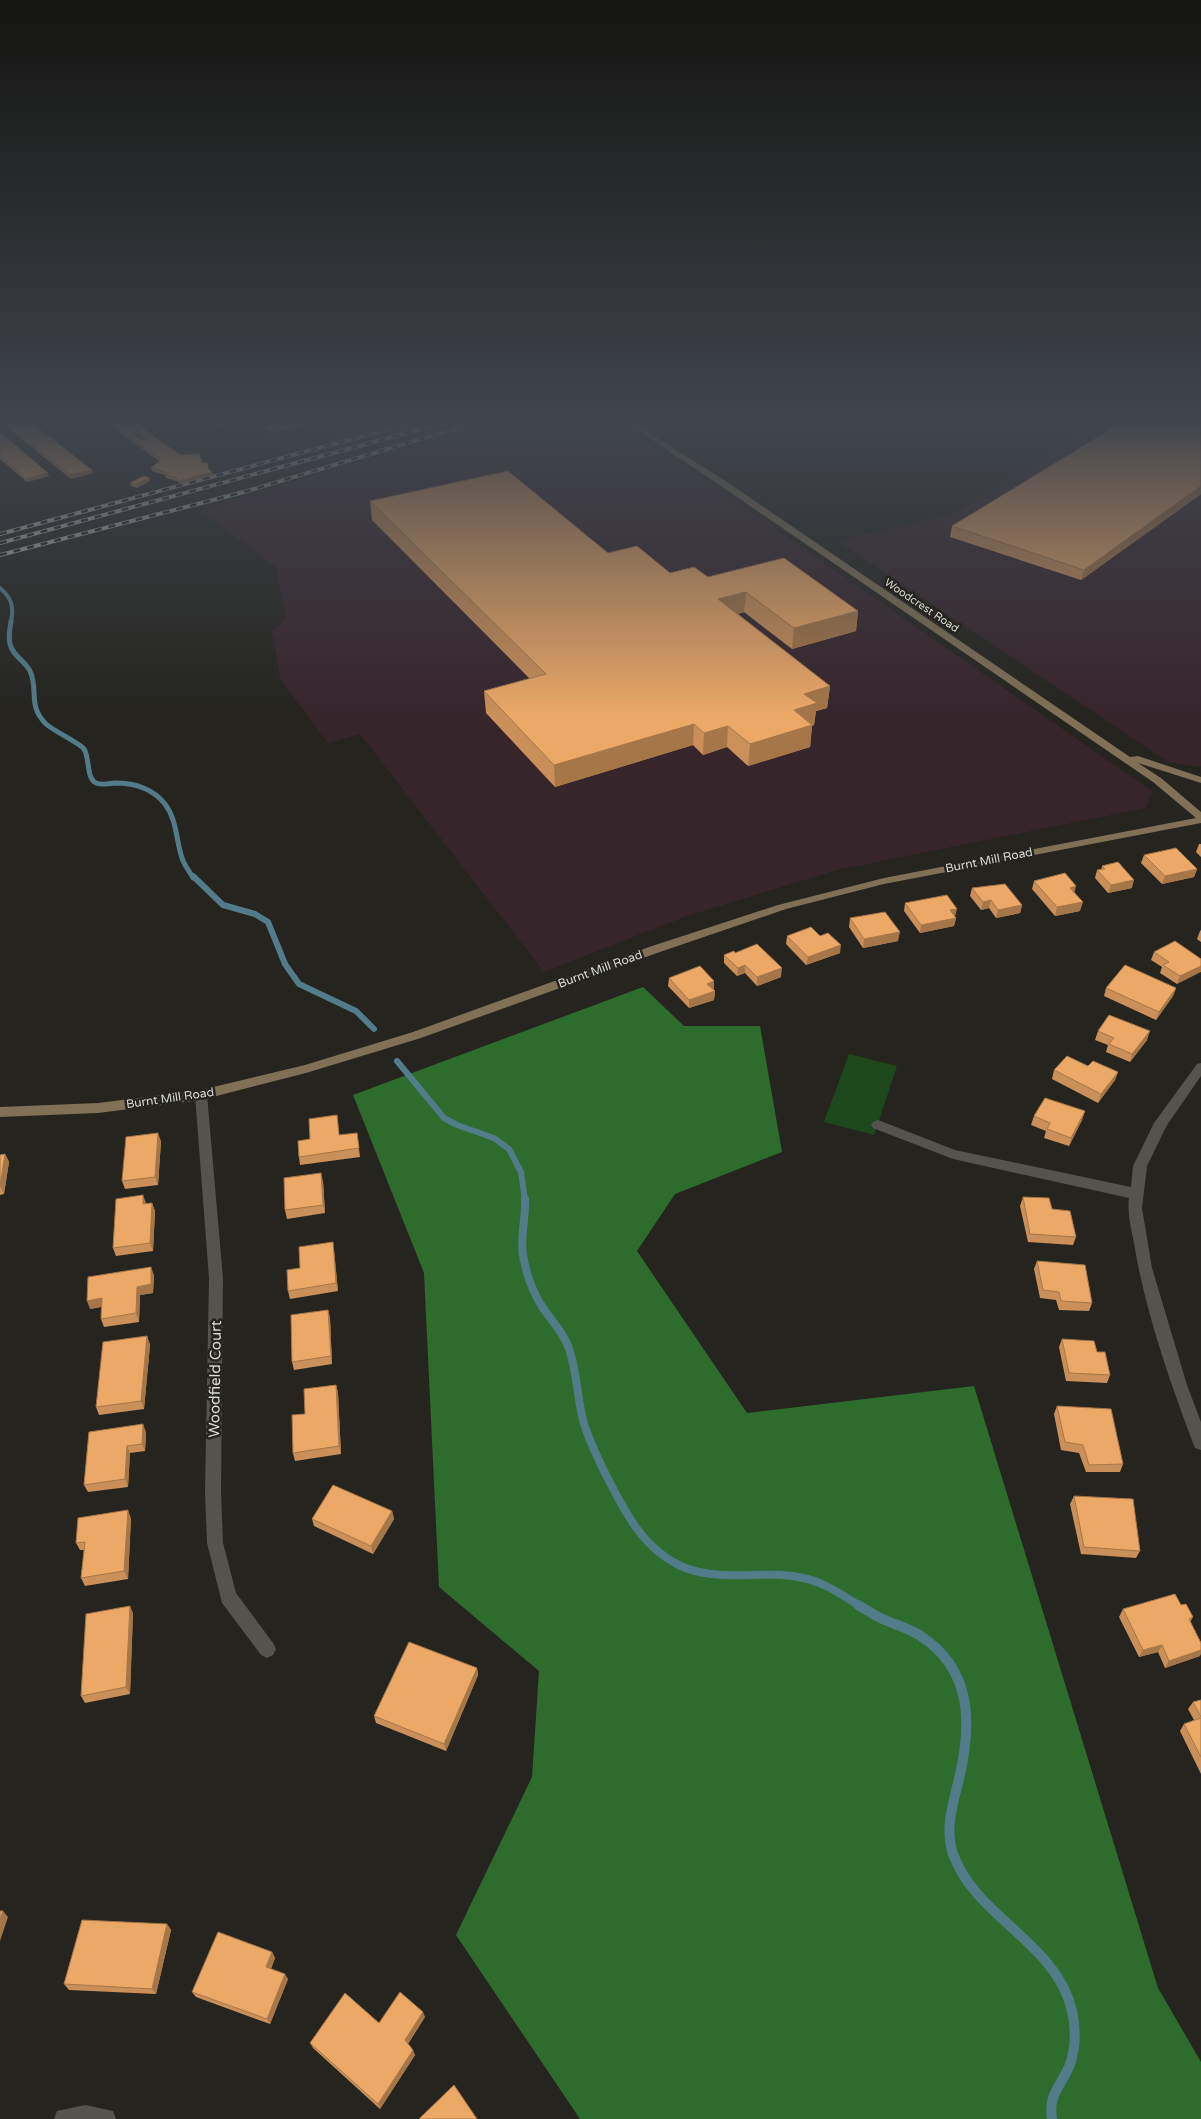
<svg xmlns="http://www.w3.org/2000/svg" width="1201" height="2119" viewBox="0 0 1201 2119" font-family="'Varela Round',sans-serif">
<rect width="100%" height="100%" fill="#25241f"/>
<path fill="#37252c" d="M501,420H614L659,448L1152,791L1146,808L837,870L687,916L544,972L360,734L328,743L280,679L272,631L286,618L276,567L199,510Z
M1079,420H1201V767L1168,762L838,541L953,514L1085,432Z"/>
<path fill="#1d481c" d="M849,1054L897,1066L874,1135L824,1122Z"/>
<path fill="#2e6c2d" d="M643,987L684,1026H760L782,1152L675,1194L637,1251L747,1413L974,1386L1158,1988L1201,2062V2119H580L456,1935L532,1777L539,1671L439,1587L424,1273L353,1095Z"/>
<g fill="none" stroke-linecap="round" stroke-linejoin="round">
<path stroke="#537c8a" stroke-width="4" d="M0,588C12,598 14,607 11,622"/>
<path stroke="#537c8a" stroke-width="5" d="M11,621C10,629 8,636 10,644C12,655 25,661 30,671C39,690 27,705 46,724C55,732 80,743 84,749C90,758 86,778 96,783C101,785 109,784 115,783C134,783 153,789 165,804C177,820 176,840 182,858C184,865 190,872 193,878"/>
<path stroke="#537c8a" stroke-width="6" d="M193,876L223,905L255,914L268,922L285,964L299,984L356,1011L374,1029
M397,1061L444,1118L457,1125L494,1138L509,1149L521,1172L525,1200"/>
<path stroke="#537c8a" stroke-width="8" d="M525,1199C526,1217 520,1237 523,1255C526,1273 533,1293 543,1308C552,1321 562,1331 568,1346C577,1370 577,1396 583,1420C588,1439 597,1456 605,1473C624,1510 642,1549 683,1567C722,1583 763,1569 803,1578C824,1582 842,1595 860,1606"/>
<path stroke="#537c8a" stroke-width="10" d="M858,1605C867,1610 875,1616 885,1620C896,1625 908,1628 919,1635C974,1669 972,1727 958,1783C952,1807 945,1830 953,1854C976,1918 1057,1943 1072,2011C1076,2029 1076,2049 1069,2067C1060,2087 1048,2095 1052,2119"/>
<path fill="#55534d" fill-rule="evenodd" d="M1201,1063V1076L1167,1125L1147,1166L1142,1208L1152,1268L1187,1385L1201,1422V1450L1195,1448L1193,1443C1169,1379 1145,1311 1134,1243C1131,1228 1127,1213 1129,1198L953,1159L873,1128L871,1125L873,1122L878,1120L955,1150L1131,1187L1133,1166L1154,1123L1197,1064Z
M201,1090L206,1092L207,1095L223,1278L221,1492L223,1543L236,1593L273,1643L276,1649L273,1655L267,1658L261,1655L222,1603L207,1543L205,1492L209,1278L195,1095L196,1092Z
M85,2105L113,2111L116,2119H54L57,2111Z"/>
<path fill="#7f7056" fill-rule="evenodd" d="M622,420H629L727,482L1130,757L1138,756L1201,777V783L1138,763L1161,778L1201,812V823L884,884L786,909L657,953L421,1038L306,1073L201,1100L98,1113L0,1117V1107L98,1103L201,1090L305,1065L413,1032L649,947L778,905L884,878L1196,818L1153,782L721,486Z"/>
<g stroke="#b2b2ae" stroke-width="4">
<path id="rail" d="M0,534L423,420
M0,543L455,420
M0,555L244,492L484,420"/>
</g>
<use href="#rail" stroke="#25241f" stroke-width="2.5" stroke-dasharray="7" stroke-linecap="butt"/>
</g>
<path fill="#cb9059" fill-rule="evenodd" d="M0,420H28L93,473L71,479L0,421Z
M103,420H114L125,427H129L119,420H131L180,455L202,463L212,472L213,475L180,484L177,481L166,478L165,475L152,471L151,468L159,461ZM138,434L145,439L142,440L134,435Z
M207,420H248L218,427Z
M290,420H324L272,433L266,429L265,426Z
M1201,420V494L1081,580L950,537L952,526Z
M0,432L49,476L27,482L0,459Z
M150,478V481L137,488L131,486L130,483Z
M370,501L608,553L670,573L708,577L858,611L856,631L792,649L744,612L738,614L830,686L827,708L816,711L814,725L812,726L810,747L748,766L727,747L703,755L693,745L555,787L486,713L484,691L530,679L372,520Z
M1199,844H1201V857L1196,852Z
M1144,855L1197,869L1194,877L1162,884L1141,863Z
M1102,866L1132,888L1108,893L1095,878L1097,870H1101Z
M1034,881L1074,893L1080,911L1055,916L1032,889Z
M972,888L1022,905L1020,913L996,918L989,908L981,910L970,896Z
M905,903L955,917L956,918L954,926L920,933L904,911Z
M850,918L898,941L863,948L849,927Z
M1201,930V942L1197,939L1200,931Z
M787,936H820L840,953L806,965L786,944Z
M1154,952L1201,959L1177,984L1160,973L1162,967L1151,960Z
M735,953L781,977L757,986L745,973L737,976L724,963V955Z
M669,978L714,989H713L715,991L714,1000L689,1008L668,986Z
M1106,988H1176L1173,996L1156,1020L1104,996Z
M1098,1031L1147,1040L1130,1062L1106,1052L1108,1045L1095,1040Z
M1088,1066L1118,1072L1115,1080L1098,1103L1052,1079L1054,1070Z
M1085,1111L1082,1120L1069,1146L1044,1138L1046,1131L1031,1125L1034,1116Z
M337,1115L339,1135L358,1141L360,1157L300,1165L299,1157L310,1139Z
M161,1141L158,1185L125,1189L122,1181Z
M5,1154L9,1162L4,1194L0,1195V1155Z
M323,1181L325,1213L287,1219L285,1210Z
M1023,1197L1052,1209L1076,1237L1073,1245L1028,1242L1020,1206Z
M152,1203L155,1211L153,1251L116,1256L113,1248L146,1204Z
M334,1250L338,1291L290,1299L288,1291L300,1268Z
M1037,1261L1092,1303L1089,1311L1059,1310L1056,1300L1040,1298L1034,1269Z
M154,1275L153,1293L140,1295L139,1322L104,1327L101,1319V1307L90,1309Z
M328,1310L330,1318L332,1364L294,1370L292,1362Z
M147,1336L150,1345L144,1409L99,1415L96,1407Z
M1062,1339L1097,1352L1110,1375L1107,1383L1066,1381L1059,1347Z
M336,1385L338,1393L341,1454L295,1461L293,1453L305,1414Z
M1057,1406L1123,1464L1120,1472H1086L1079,1453L1061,1450L1054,1414Z
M89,1432H146L145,1451L130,1453L128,1487L88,1492L84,1485Z
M1074,1496L1140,1551L1136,1558L1081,1554L1070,1504Z
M392,1511L394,1519L373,1554L314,1526L312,1519Z
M131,1518L128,1579L85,1586L81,1578L84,1550H80L76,1543Z
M1181,1605L1193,1617L1190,1622L1200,1656L1165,1668L1158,1652L1139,1657L1119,1617L1123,1609Z
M133,1613L130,1694L85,1703L81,1696Z
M477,1668L478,1675L446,1751L376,1723L374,1716Z
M1201,1700V1774L1180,1731L1184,1724L1194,1720L1188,1709L1193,1702Z
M167,1924L171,1930L156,1994L69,1990L64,1984Z
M272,1952L275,1958L271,1969L288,1979L270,2024L196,1997L192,1992Z
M425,2017L408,2044L415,2055L380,2109L313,2048L310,2043L379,2023Z"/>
<path fill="#a57648" d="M235,420H248L218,427L217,424Z
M312,420H324L272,433L271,430Z
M137,430L138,434L132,435L131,432Z
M92,470L93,473L71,479L70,475Z
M212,472L213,475L180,484L179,481Z
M48,473L49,476L27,482L26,479Z
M150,478V481L137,488L136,484Z
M1201,486V494L1081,580L1084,570Z
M746,592L744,612L717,620L718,599Z
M858,611L856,631L792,649L794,628Z
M830,686L827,708L816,711L814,725L812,726L810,747L748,766L750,744L794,710L804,694Z
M694,724L693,745L555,787L554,765Z
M728,726L727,747L703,755L704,733Z
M1197,869L1194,877L1162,884L1165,876Z
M1134,880L1132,888L1108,893L1111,885Z
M1076,886L1074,894L1070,888Z
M991,900L989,908L981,910L983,902Z
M1083,902L1080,911L1055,916L1057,907Z
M1022,905L1020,913L996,918L998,910Z
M957,909L955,917L950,910Z
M956,918L954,926L920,933L921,925Z
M900,932L898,941L863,948L864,939Z
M841,945L840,953L806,965L808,957Z
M745,965V973L737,976L738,968Z
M1201,966V972L1177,984L1180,976Z
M782,968L781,977L757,986V977Z
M714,981V989L707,992V984Z
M1176,988L1173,996L1156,1020L1159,1012Z
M715,991L714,1000L689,1008V1000Z
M1150,1031L1147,1040L1130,1062L1132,1054Z
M1118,1072L1115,1080L1098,1103L1101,1094Z
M1085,1111L1082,1120L1069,1146L1071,1138Z
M158,1133L161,1141L158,1185L155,1177Z
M5,1154L9,1162L4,1194L0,1186Z
M321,1173L323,1181L325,1213L323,1205Z
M143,1195L146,1203L145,1213L143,1204Z
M152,1203L155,1211L153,1251L150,1243Z
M333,1242L334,1250L338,1291L336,1283Z
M151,1267L154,1275L153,1293L140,1295L139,1322L136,1313L137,1287Z
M102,1298L105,1306L90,1309L87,1301Z
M328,1310L330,1318L332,1364L331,1356Z
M147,1336L150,1345L144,1409L141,1401Z
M336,1385L338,1393L341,1454L339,1446Z
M143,1424L146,1432L145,1451L142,1444Z
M127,1446L130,1453L128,1487L125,1479Z
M128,1510L131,1518L128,1579L124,1571Z
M392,1511L394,1519L373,1554L371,1546Z
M130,1606L133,1613L130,1694L126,1687Z
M1162,1645L1158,1652L1139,1657L1143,1650Z
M1201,1650V1654L1200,1656L1165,1668L1169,1661Z
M477,1668L478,1675L446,1751L444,1744Z
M3,1911L8,1917L0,1941V1920Z
M167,1924L171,1930L156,1994L152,1989Z
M272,1952L275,1958L269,1972L266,1967Z
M285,1974L288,1979L270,2024L267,2019Z
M423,2012L425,2017L407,2045L405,2040Z
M413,2050L415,2055L380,2109L378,2104Z"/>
<path fill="#eca867" stroke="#a57648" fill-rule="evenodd" d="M2,420H28L92,470L70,475Z
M107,420H114L125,427L132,426L123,420H131L180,455L199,454L202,463H208V469L212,472L179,481L176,478L165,475L169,473L151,468L161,460ZM137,430L148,438L142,440L131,432Z
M211,420H235L217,424Z
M290,420H312L271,430L265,426Z
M1126,420H1201V486L1084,570L952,526Z
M0,432L48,473L26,479L0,456Z
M508,471L608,553L637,546L670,573L694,567L708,577L784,558L858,611L794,628L746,592L718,599L830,686L804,694L817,703L794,710L812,725L750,744L728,726L704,733L694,724L554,765L484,691L546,674L370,501Z
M144,476L150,478L136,484L130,483Z
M1176,848L1197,869L1165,876L1144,855Z
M1118,862L1134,880L1111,885L1097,870L1105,869L1102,866Z
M1065,873L1076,886L1070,888L1083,902L1057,907L1034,881Z
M1005,884L1022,905L998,910L991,900L983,902L972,888Z
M947,895L957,909L950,910L956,918L921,925L905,903Z
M885,912L900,932L864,939L850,918Z
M811,927L820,936L828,933L841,945L808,957L787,936Z
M1175,941L1201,959V966L1180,976L1163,965L1169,962L1154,952Z
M757,944L782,968L757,977L745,965L738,968L724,955L734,951L735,953Z
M1125,965L1176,988L1159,1012L1106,988Z
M700,966L714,981L707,984L715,991L689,1000L669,978Z
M1109,1015L1150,1031L1132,1054L1109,1044L1114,1038L1098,1031Z
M1067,1056L1088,1066L1093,1061L1118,1072L1101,1094L1054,1070Z
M1045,1098L1085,1111L1071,1138L1047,1129L1050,1123L1034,1116Z
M337,1115L339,1135L357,1133L359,1148L299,1157L298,1141L310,1139L309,1119Z
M158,1133L155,1177L122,1181L126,1137Z
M5,1154L0,1186V1155Z
M321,1173L323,1205L285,1210L284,1178Z
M143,1195V1204L152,1203L150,1243L113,1248L116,1199Z
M1023,1197L1049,1198L1052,1209L1070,1211L1076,1237L1030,1234Z
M333,1242L336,1283L288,1291L287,1270L300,1268L299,1247Z
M1037,1261L1085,1265L1092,1303L1061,1301L1059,1292L1043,1290Z
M151,1267V1284L137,1287L136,1313L101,1319L102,1298L87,1301L88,1277Z
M328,1310L331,1356L292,1362L291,1315Z
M147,1336L141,1401L96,1407L103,1342Z
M1062,1339L1094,1341L1097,1352H1105L1110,1375L1069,1373Z
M336,1385L339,1446L293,1453L292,1415L305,1414L304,1389Z
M1057,1406L1111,1409L1123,1464L1089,1465L1083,1445L1065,1442Z
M143,1424L142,1444L127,1446L125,1479L84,1485L89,1432Z
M333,1485L392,1511L371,1546L312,1519Z
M1074,1496L1133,1499L1140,1551L1084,1547Z
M128,1510L124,1571L81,1578L85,1542L76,1543L78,1518Z
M1175,1594L1181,1605L1186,1604L1193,1617L1189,1619L1201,1643V1650L1169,1661L1162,1645L1143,1650L1123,1609Z
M130,1606L126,1687L81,1696L86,1614Z
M409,1642L477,1668L444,1744L374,1716Z
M1201,1700V1717L1193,1702Z
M1201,1718V1757L1184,1724Z
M0,1911H3L0,1920Z
M82,1920L167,1924L152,1989L64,1984Z
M218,1932L272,1952L266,1967L285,1974L267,2019L192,1992Z
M400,1992L423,2012L405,2040L413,2050L378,2104L310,2043L345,1993L379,2023Z
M454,2085L477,2119H419Z"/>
<linearGradient id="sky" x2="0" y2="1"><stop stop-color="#141411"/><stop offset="0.59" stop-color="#40454d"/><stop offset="1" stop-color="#40454d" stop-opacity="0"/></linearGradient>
<rect width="1201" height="716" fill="url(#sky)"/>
<g text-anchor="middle" stroke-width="5" stroke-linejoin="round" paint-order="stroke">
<g font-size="11" fill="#d9d9d5" stroke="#25241f">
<text transform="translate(922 605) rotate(34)" y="4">Woodcrest Road</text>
</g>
<g font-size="12" fill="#d9d9d5" stroke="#25241f">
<text transform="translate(989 860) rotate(-11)" y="4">Burnt Mill Road</text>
<text transform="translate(600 969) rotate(-20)" y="4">Burnt Mill Road</text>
<text transform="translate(170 1098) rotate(-8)" y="4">Burnt Mill Road</text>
</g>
<g font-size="15" fill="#d9d9d5" stroke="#25241f">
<text transform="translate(215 1379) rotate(-89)" y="5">Woodfield Court</text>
</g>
</g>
</svg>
